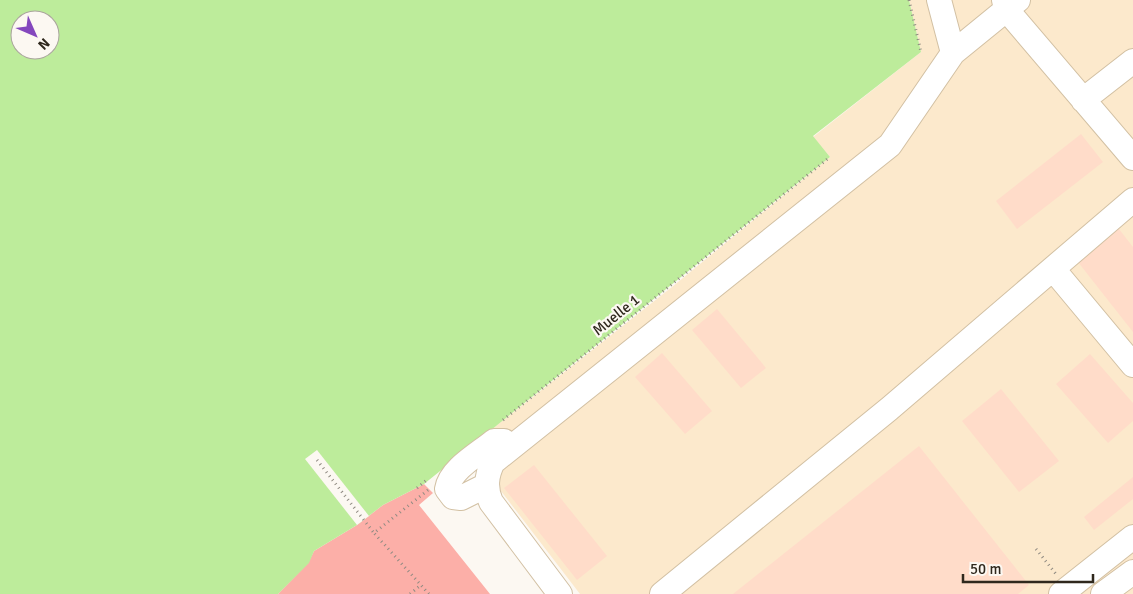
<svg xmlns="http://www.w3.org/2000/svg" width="1133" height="594" viewBox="0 0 1133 594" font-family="Signika,sans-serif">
<rect width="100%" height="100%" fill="#fcf8f2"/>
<path fill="#fce9cc" d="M909,0H1133V594H580L468,448L672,287L830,157L813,137L921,52Z"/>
<path fill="#fcafa8" d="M424,484L433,493L419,505L490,594H278L308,563L314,551L357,525L383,505Z"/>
<path fill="#bdec9b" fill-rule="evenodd" d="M0,0H909L921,52L813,136L830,157L424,484L383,505L357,525L314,551L309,563L278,594H0ZM20,20H50V50H20Z"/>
<path fill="#fcf8f2" d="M317,450L369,516L357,525L305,459Z"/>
<path fill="#ffdcc9" d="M1081,134L1103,162L1017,229L996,201Z
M1115,224L1133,247V332L1074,257Z
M717,309L766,368L741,388L692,330Z
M662,353L712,411L685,434L635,377Z
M1090,354L1133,403V421L1108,443L1056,384Z
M1001,389L1059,461L1019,492L962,421Z
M919,446L1029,585L1018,594H733Z
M534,465L607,556L577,580L504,488Z
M1133,477V499L1094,530L1084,517Z"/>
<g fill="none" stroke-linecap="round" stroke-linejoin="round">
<g stroke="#d2c0a3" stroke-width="26">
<path id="minor" d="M939,0L953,53
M1004,0L1006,9L1133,158
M1083,100L1133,61
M1053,269L1133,365
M487,485L461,498L453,497L447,489C450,469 480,453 494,441H504
M560,594L491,502C485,488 486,476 493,462L890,145L953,53L1018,0
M662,594L889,409L1133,200
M1061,594L1133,537
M1103,594L1133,572"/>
</g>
<path stroke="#908b82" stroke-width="3" stroke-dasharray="1 4" stroke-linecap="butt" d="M909,0L921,52
M503,420L830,157
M317,460L374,533
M417,488L428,479
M428,490L374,533L429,594
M1036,549L1056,574
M410,594L421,585"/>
<use href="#minor" stroke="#fff" stroke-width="24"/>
</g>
<g text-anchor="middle" stroke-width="4.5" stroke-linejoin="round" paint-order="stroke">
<g font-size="15" fill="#2f281d" stroke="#fcf8f2">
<text transform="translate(616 315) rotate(-39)" y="5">Muelle 1</text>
</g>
</g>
<g transform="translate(35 35) rotate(135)"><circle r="24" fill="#fcf8f2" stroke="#aaa59d"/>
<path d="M0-4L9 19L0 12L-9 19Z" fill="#8447bd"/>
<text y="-8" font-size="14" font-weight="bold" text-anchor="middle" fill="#2f281d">N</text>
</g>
<path d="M963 574v8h130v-8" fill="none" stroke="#2f281d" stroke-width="2.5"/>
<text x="970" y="574" font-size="15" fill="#2f281d" stroke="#fcf8f2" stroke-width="4" paint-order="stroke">50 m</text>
</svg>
